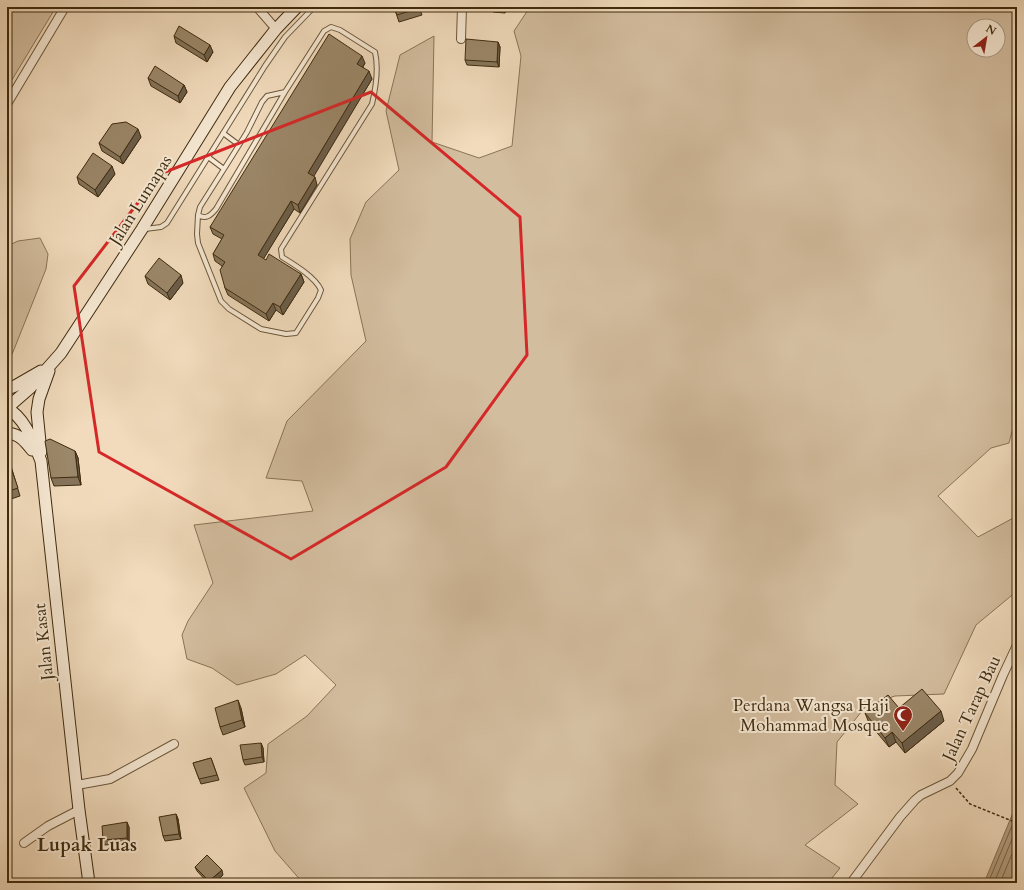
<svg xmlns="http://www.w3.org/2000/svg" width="1024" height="890" viewBox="0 0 1024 890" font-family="Cardo,serif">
<rect width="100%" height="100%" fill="#f1dbbc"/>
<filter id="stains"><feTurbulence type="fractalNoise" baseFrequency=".005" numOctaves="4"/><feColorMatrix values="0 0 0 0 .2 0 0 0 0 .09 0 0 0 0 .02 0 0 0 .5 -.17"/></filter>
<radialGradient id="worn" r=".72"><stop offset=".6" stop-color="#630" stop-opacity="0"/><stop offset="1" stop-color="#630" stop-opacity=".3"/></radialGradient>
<path fill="#d3bd9f" stroke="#887457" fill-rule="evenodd" d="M7,7H56L7,88Z
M530,7H1017V412L1009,443L991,448L938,496L978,537L1017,516V591L976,625L944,694L895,696L866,706L837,742L835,785L858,804L805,845L840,868L828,883H303L275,851L244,788L266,773L268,744L307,716L336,685L305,655L276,674L237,685L212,668L187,659L182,635L188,621L213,583L194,525L313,511L302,481L266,478L287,421L366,341L351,275L350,239L366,202L399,170L386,111L400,55L434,36L432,142L479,158L512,146L521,56L514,31ZM974,26H998V50H974Z
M40,238L48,254L46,269L13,352L7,363V246L18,241Z"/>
<path fill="#b49f81" stroke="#857153" d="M1017,803V883H984Z"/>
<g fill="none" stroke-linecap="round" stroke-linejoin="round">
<path stroke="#796548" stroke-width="1" d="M988,883L1017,814
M994,883L1017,827
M1000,883L1017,842"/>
<path stroke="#857153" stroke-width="3" d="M7,824V825"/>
<g stroke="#6b573a" stroke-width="6">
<path id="lane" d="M208,157L224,169L200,207L198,215L197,234L198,243L221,301L229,309L261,329L286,334L296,333L318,298L321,290C315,277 295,265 282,257L281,249L372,104C376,87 379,69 375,52L340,30L331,27L324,31L285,92L267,96L262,102L247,132L239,145L223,133
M224,169L239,145
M198,215C206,220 211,215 216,209L285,92
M145,229L161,227L167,223L265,66L285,37L314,7"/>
</g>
<g stroke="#6b573a" stroke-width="10">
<path id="street" d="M257,7L276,29
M461,39L462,7
M7,104L65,7
M77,785L110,779L174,744
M24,843L48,826L79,810
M851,883L900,817L915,800L921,795L950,781L958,773L972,749L1003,675L1017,645"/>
</g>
<g stroke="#3e2b0f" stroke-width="13">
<path id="secondary" d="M7,389L15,386L41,371
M7,408L30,388L61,353L142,229L230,87L276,29L297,7
M7,408C26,419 33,442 41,461L79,810L89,883
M7,433C19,434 24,440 32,450
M41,452L37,412L39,399L49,371"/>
</g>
<path stroke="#3e2b0f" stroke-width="1.5" stroke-dasharray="3 2" stroke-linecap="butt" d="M956,788L970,804L1017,823"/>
<use href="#lane" stroke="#f6e8d3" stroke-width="4"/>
<use href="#street" stroke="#f6e8d3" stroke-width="8"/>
<use href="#secondary" stroke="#f6e8d3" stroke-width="11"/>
</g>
<path fill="#85745a" stroke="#3e2b0f" d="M394,7H419L422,15L399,22Z
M492,7H505V13L493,12Z
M174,36L213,52L207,62L176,43Z
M498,42L500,47L499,67L467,65L465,60Z
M365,63L363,67L372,79L313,176L317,185L300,213L294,209L263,259L266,260L301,274L304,282L283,315L276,310L269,321L228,295L225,288L222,266L215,261L213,254L222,239L213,234L210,227Z
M148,78L184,85L187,92L180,103L151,86Z
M141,137L123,164L102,151L99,143Z
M115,174L98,197L79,184L77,177Z
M145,276L183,283L170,300L148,284Z
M75,451L78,458L81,485L54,486L51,478Z
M7,459L11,466L20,496L11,499L9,493L7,494Z
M241,708L245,727L223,735L220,727Z
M899,708L944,721L905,753L896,742L889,747L869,723L865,713Z
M261,743L263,748L264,762L245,765L243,760Z
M211,758L219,780L201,784L193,763Z
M176,814L178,819L181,839L165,841L163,836Z
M129,827V843L104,845L103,840Z
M195,867L223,875L214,883H208L197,871Z"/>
<path fill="#6c5e4a" stroke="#3e2b0f" d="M503,7H505V13L503,8Z
M498,42L500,47L499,67L497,62Z
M210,45L213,52L207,62L204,55Z
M362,56L365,63L360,71L357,64Z
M369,71L372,79L311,181L308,173Z
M184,85L187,92L180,103L178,96Z
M138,129L141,137L123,164L120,157Z
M112,166L115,174L98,197L95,190Z
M315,177L317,185L300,213L298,205Z
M291,201L294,209L261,263L258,255Z
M301,274L304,282L283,315L280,307Z
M181,275L183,283L170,300L167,293Z
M273,303L276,310L269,321L266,314Z
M75,451L78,458L81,485L78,477Z
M238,700L241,708L245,727L242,720Z
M941,711L944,721L905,753L902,743Z
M892,732L896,742L889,747L885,738Z
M261,743L263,748L264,762L262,757Z
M176,814L178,819L181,839L179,834Z
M127,822L129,827V843L127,838Z
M222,870L223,875L214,883H210L209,881Z"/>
<path fill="#9b8769" stroke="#3e2b0f" d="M394,7H419V8L397,15Z
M179,26L210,45L204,55L174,36Z
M329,34L362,56L357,64L369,71L308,173L315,177L298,205L291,201L258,255L266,260L269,254L301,274L280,307L273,303L266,314L225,288L220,270L225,262L213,254L224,235L210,227Z
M466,39L498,42L497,62L465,60Z
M155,66L184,85L178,96L148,78Z
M126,122L138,129L120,157L99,143L112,124Z
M93,153L112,166L95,190L77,177Z
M159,258L181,275L167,293L145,276Z
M50,439L75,451L78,477L51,478L45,441Z
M7,459H8L18,488L9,491L7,486Z
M922,689L941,711L902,743L892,732L885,738L865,713L888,695L899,708Z
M238,700L242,720L220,727L215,708Z
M261,743L262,757L243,760L240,745Z
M211,758L217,775L199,779L193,763Z
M176,814L179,834L163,836L159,817Z
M127,822V838L103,840L102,826Z
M207,855L222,870L209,881L195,867Z"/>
<path fill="none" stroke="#d62828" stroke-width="3" stroke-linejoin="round" d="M371,92L520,217L527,355L446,467L291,559L99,452L74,286L160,174Z"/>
<defs>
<g id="mosque-pin" transform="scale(1)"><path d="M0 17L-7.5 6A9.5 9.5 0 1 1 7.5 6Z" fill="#8f2418" stroke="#f6e8d3"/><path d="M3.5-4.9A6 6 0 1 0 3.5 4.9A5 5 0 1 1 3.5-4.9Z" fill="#fff"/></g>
</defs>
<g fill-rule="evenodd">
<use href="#mosque-pin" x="903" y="715"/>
</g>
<g text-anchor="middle" stroke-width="4" stroke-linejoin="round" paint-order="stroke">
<g font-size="17" fill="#3e2b0f" stroke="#f6e8d3">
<text transform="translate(140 200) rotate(-58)" y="6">Jalan Lumapas</text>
<text transform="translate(43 642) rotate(-96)" y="6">Jalan Kasat</text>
<text transform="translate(971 708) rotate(-65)" y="6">Jalan Tarap Bau</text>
</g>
<g font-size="17" fill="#3e2b0f" stroke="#f6e8d3" text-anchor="end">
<text x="889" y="711">Perdana Wangsa Haji<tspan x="889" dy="20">Mohammad Mosque</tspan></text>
</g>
<g font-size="19" font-weight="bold" fill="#3e2b0f" stroke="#f6e8d3">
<text x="87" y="851">Lupak Luas</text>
</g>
</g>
<rect width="1024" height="890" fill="none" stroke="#f1dbbc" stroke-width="24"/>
<rect x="8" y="8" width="1008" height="874" fill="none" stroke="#3e2b0f" stroke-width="2"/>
<rect x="12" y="12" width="1000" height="866" fill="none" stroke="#3e2b0f"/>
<g transform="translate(986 38) rotate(31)"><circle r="19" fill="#f6e8d3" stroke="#ac9c85"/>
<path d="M0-3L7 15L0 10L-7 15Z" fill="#8f2418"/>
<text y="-6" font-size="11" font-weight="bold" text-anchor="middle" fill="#3e2b0f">N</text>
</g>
<rect width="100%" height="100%" filter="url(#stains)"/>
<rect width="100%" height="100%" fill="url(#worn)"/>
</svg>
